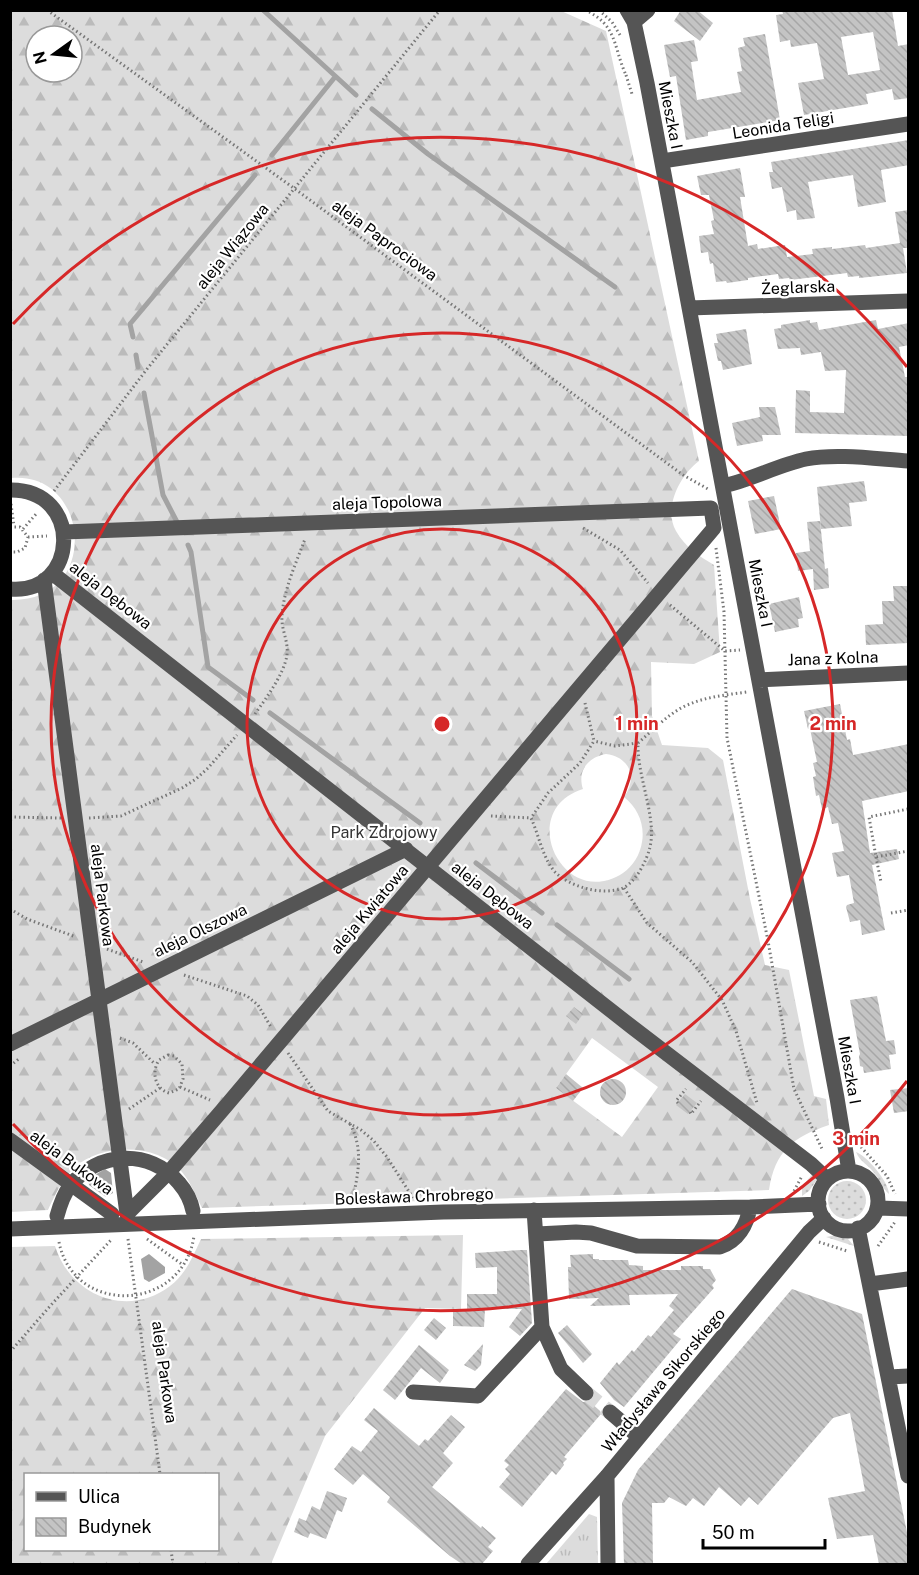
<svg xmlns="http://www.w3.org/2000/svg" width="919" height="1575" viewBox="0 0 919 1575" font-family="'Public Sans',sans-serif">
<defs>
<pattern id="grass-tufts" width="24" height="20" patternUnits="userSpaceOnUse" patternTransform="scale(1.5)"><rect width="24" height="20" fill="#dcdcdc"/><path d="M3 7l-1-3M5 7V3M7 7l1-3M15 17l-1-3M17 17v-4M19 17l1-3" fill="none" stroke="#bbb"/></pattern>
<pattern id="forest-firs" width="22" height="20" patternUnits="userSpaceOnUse" patternTransform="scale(1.5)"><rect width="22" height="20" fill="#dcdcdc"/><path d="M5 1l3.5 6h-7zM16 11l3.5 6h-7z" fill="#bbb"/></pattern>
<pattern id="garden-dots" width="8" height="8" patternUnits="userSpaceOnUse" patternTransform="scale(1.5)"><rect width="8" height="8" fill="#dcdcdc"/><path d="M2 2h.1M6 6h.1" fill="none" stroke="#bbb" stroke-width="1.8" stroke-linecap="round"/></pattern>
<pattern id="building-back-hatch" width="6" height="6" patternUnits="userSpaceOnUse" patternTransform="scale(1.5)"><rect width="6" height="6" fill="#c4c4c4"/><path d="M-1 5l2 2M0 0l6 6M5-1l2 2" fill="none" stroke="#a7a7a7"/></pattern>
</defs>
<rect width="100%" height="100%" fill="#fff"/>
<path fill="url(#grass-tufts)" d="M589,1514L597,1517L598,1564H546Z"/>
<path fill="url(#forest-firs)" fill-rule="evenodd" d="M559,10L606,31L699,461C680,475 663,508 676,531C685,547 699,556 714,565L720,652L694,664L651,662L652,716L662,745L708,748L723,760L750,899L765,965L789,970L814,1096L826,1099L829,1125C793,1137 775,1151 769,1190L202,1208C196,1196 191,1183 182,1172C158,1143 102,1143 75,1167C62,1179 55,1195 48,1210L11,1212V600C102,602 90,470 11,478L10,11ZM36,36H72V72H36ZM606,754C630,757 638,778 624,797C638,808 645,825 642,842C640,855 633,866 623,873C564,912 514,811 583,789C577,771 588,757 606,754ZM592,1038L658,1087L622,1137L556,1088Z
M463,1235L461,1309L425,1308L325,1436L271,1564H11V1247L55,1246C70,1295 127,1319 170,1286C186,1274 193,1256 201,1239ZM26,1474H218V1550H26Z"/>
<path fill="url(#garden-dots)" d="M856,1152C867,1156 889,1182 889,1194C882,1188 881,1181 875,1174C869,1165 860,1162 856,1152Z
M814,1172L816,1181L809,1191L802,1196V1187Z
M828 1200a19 19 0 1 1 38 0a19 19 0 1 1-38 0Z
M837,1235L848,1239L854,1246L826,1237Z"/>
<path fill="#a3a3a3" d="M105,1169L111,1173L113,1193L106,1197L89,1185L88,1179Z
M149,1254L165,1267V1273L149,1282L144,1279L141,1259Z"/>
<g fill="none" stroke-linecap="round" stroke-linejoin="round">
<path stroke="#a3a3a3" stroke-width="5" d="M263,10L356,95
M372,109L428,154L615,287
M272,155L335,77
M133,337L130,324L255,175
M136,355L138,367
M144,393L163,495L177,522
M188,545L191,552L208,667L253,700
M270,713L420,823
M476,863L542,913
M557,925L629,979"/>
</g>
<path fill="url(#building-back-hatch)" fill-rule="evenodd" d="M681,10H697L713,23L700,41L674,21Z
M782,10H892L898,46L909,44V98L894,100L892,89L866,94L868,104L804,115L798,83L824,79L817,43L791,47L790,40L780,42L776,15L783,14ZM873,32L880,70L848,75L841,37Z
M765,34L780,120L708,132V136L686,140L676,76L670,77L664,45L694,40L698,61L691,62L697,100L741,92L737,72L742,71L738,48L745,46L743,38Z
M909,140V165L881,170L886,202L858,207L853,175L808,182L815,218L797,220L796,210L787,212L782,187L772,189L769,172H773L771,162Z
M740,168L745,197H740L748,246L757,244L758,249L785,245L787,257L813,254L812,249L832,247V249L865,245L866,248L900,243L895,212L909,210V248H903L907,273L859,278V276L848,277L847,273L790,280L789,278L779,279L778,274L748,278V280L727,283L726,281L716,282L713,263L710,264L708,252L701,253L699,236L714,234L711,221L714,220L709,195H701L697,176Z
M810,320V323L817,322L819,330L876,320L878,329L909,323V345L899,347L905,377H909V436L795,433L796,390L810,391V412L844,413L846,370L825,371L821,352L801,355L800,348L778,349L774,329L781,328V325Z
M746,329L752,364L723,370L721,361H718L714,343H718L716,334Z
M759,407H775L781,435H762L763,441L737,446L732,423L760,417Z
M864,481L867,501L849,503L852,526L821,529L817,487Z
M774,496L781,529L755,534L748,501Z
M820,521L825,569L828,568L829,588L814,590L813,569L798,571L796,553L810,551L807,522Z
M893,586H908L909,643L866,645L865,625L883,624L882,601H894Z
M799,597L803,618L798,619L799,627L775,632L769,604Z
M840,704L847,740L850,739L853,755L909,744V791L862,801L870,853L897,849L899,859L872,865L885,930L862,935L860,920L850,922L846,907L847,905L854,903L849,875L837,877L832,853L844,851L838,823L832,824L828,807L822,809L819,795L816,796L813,777L816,776L813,763L817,762L810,729H808L804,711Z
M877,996L886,1041L894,1040L896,1054L889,1055L891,1069L864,1073L863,1067L860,1066L859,1056L860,1054L850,1000Z
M574,1007L583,1014L576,1024L566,1016Z
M566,1074L583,1088L573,1101L556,1088Z
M600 1092a13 13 0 1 1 26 0a13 13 0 1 1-26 0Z
M909,1088V1111L894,1113L890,1090Z
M685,1094L697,1103L688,1114L676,1105Z
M521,1250H527L532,1323L520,1336L509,1327L522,1309H485L484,1327L453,1326V1310L467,1311V1294H497V1267L476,1268L475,1253Z
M593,1254V1259H599V1260H628L629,1265L643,1266V1270H681V1266H703V1269H710L716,1280L712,1285L714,1288L673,1334L681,1339L624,1407L614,1400L600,1383L617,1362L619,1365L632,1350L634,1352L648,1335L651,1337L674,1310L669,1306L678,1294L629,1295L630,1305L590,1306L599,1298L569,1299L568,1267H571L570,1255Z
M792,1289L862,1314L909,1542V1564H879L873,1535L837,1539L828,1498L865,1491L850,1413L833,1418L758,1505L749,1497L741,1506L719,1487L704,1506L693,1498L686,1506L669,1497L664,1503H652L653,1564H624L622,1503L638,1470Z
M434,1318L446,1328L436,1340L424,1330Z
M567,1325L592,1354L583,1363L558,1333Z
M483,1344L481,1365L475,1371L464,1365Z
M419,1345L449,1370L440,1383L421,1368L395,1400L383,1390Z
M566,1389L583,1402H590L600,1411L601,1414L564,1457L567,1459L563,1463L564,1465L556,1475L552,1471L522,1507L499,1487L510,1474L505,1469L509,1465L504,1461Z
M374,1408L419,1446L425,1439L428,1441L451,1415L465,1427L443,1453L453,1463L432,1487L481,1528L482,1526L496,1538L488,1547L493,1551L482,1564H462L450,1556L387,1502L390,1497L363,1474L353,1485L334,1469L352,1446L361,1452L378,1431L364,1420Z
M327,1491L347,1498L342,1512L337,1510L326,1539L310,1533L308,1538L294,1532L299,1518L306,1521L312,1506L320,1510Z"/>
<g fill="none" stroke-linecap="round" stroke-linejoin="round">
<path stroke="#d9d9d9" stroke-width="15" stroke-dasharray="15 8" stroke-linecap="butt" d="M586,1393L610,1412"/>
<path stroke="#777" stroke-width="3" stroke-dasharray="1.5 3" stroke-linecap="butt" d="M47,10L295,189L683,475L708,489
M585,10C618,25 613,47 626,75
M599,10L612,22L620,35
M626,75L632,94
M54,491L147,369L440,10
M11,504L14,526
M10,527H20L28,537L25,548L17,552H10
M583,528L620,550L648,583
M23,529L37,513
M28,537L47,536
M716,548L724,612L727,738L768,941L794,1089L823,1151
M670,605L725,651L740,650
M585,703L594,741L580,763L548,793L531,818C539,835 542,857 555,872C570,887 602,896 623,888C636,882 647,860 650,847C657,817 637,777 638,743L615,746L594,741
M255,714C266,698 290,667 287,647C286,636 281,627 282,615C284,589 296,563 305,539
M638,743C652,731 666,716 683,707C703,697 725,695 747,692
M908,809L869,817L876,857L908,851
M491,816L531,818
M10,817L61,818
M89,818L121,816L182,788L196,779L208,768L237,735
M876,857L881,882
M624,888L647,923L692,962L722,1000L736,1031L757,1103
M10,909L27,919L76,937
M891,913L908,910
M107,949L143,962
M184,975L247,996L258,1005L271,1027
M120,1038L133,1043L155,1064
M288,1053L328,1111L361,1130L373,1140L387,1157L413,1198
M168,1055L174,1056L182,1064L183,1079L179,1089L169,1093C155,1089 151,1072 159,1060Z
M10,1066L20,1058
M180,1087L210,1100
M678,1103L676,1101L686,1089
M129,1109L160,1088
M690,1112L691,1114L701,1101
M350,1124C364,1149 358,1175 352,1202
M861,1147L887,1176L895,1194
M794,1191L802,1176
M128,1239L160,1474
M147,1239L183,1265
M59,1242C74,1317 183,1312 194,1236
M819,1242L847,1251
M878,1246L895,1222
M10,1352L51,1305L111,1240
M171,1550L173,1564"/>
<path stroke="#555" stroke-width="15" d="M627,10L634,22L647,83L837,1098L849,1171
M634,22L648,10
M662,161L908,124
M689,308L908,301
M723,486C751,480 778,465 806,459C837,453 877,459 908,461
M10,490C84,489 79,595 10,589
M64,532L711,508L714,528L225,1107L169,1172L127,1214
M52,573L632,1027L811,1164L827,1179
M44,580L127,1214
M759,680L908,673
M10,1044L406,849
M10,1140L112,1214
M818 1201a30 30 0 1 1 60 0a30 30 0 1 1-60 0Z
M878,1208L908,1209
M57,1216C60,1205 63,1195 70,1186C97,1151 150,1148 179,1183C186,1191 191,1201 193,1211
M858,1228L908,1476
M10,1229L443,1212L750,1207L819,1204
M537,1234L576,1232L591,1233L637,1246L720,1247C738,1241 747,1225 750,1207
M870,1284L908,1279
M542,1327L561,1369L586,1393
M889,1377L908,1376
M413,1392L478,1396L542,1327L534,1210
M610,1412L639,1437
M607,1476L608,1564
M528,1564L607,1476L809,1232L824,1218"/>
</g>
<g fill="none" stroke="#d62828" stroke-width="3">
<circle cx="442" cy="724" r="195"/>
<circle cx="442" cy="724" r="391"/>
<path d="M907 1081A586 586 0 0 1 13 1124M13 324A586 586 0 0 1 907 367"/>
</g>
<g text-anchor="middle" stroke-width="4.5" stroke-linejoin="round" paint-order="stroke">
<g font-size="16" fill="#000" stroke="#fff">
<text transform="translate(671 115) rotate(79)" y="6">Mieszka I</text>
<text transform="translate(783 125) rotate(-9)" y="6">Leonida Teligi</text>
<text transform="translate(385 240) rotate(36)" y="6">aleja Paprociowa</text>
<text transform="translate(232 246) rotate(-51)" y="6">aleja Wiązowa</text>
<text transform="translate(798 287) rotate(-2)" y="6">Żeglarska</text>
<text transform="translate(387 502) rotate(-2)" y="6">aleja Topolowa</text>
<text transform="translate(761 593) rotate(79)" y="6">Mieszka I</text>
<text transform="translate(111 595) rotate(38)" y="6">aleja Dębowa</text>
<text transform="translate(833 658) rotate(-2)" y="6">Jana z Kolna</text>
<text transform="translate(103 895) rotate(83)" y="6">aleja Parkowa</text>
<text transform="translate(493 895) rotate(38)" y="6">aleja Dębowa</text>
<text transform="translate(369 909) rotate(-50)" y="6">aleja Kwiatowa</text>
<text transform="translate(200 930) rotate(-26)" y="6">aleja Olszowa</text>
<text transform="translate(850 1070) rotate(80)" y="6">Mieszka I</text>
<text transform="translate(72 1162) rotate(36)" y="6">aleja Bukowa</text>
<text transform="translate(414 1196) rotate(-2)" y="6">Bolesława Chrobrego</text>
<text transform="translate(165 1372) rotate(82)" y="6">aleja Parkowa</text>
<text transform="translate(663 1380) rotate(-50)" y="6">Władysława Sikorskiego</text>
</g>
<g font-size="16" fill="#333" stroke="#fff">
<text x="384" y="838">Park Zdrojowy</text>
</g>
</g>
<circle cx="442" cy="724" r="9" fill="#d62828" stroke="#fff" stroke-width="3"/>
<g font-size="18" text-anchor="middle" font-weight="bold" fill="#d62828" stroke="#fff" stroke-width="4.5" stroke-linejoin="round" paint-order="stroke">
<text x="637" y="730">1 min</text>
<text x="833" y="730">2 min</text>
<text x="856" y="1145">3 min</text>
</g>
<rect width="919" height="1575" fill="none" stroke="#000000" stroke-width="24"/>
<rect x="24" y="1473" width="195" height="78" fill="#ffffff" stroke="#999999" stroke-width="1.5"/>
<rect x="36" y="1492" width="30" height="9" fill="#555555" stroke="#999999" stroke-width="1.5"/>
<text x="78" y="1503" font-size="18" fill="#000000">Ulica</text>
<rect x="36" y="1518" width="30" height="18" fill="url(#building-back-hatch)" stroke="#999999" stroke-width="1.5"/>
<text x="78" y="1533" font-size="18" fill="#000000">Budynek</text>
<g transform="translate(54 54) rotate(255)"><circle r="28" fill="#ffffff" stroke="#999999" stroke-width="1.5"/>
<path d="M0-4.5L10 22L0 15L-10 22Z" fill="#000000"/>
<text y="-9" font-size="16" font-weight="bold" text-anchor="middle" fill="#000000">N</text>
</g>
<path d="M703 1539v9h122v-9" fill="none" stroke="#000000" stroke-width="3"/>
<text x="712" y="1539" font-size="18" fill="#000000" stroke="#ffffff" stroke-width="4.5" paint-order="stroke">50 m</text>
</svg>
